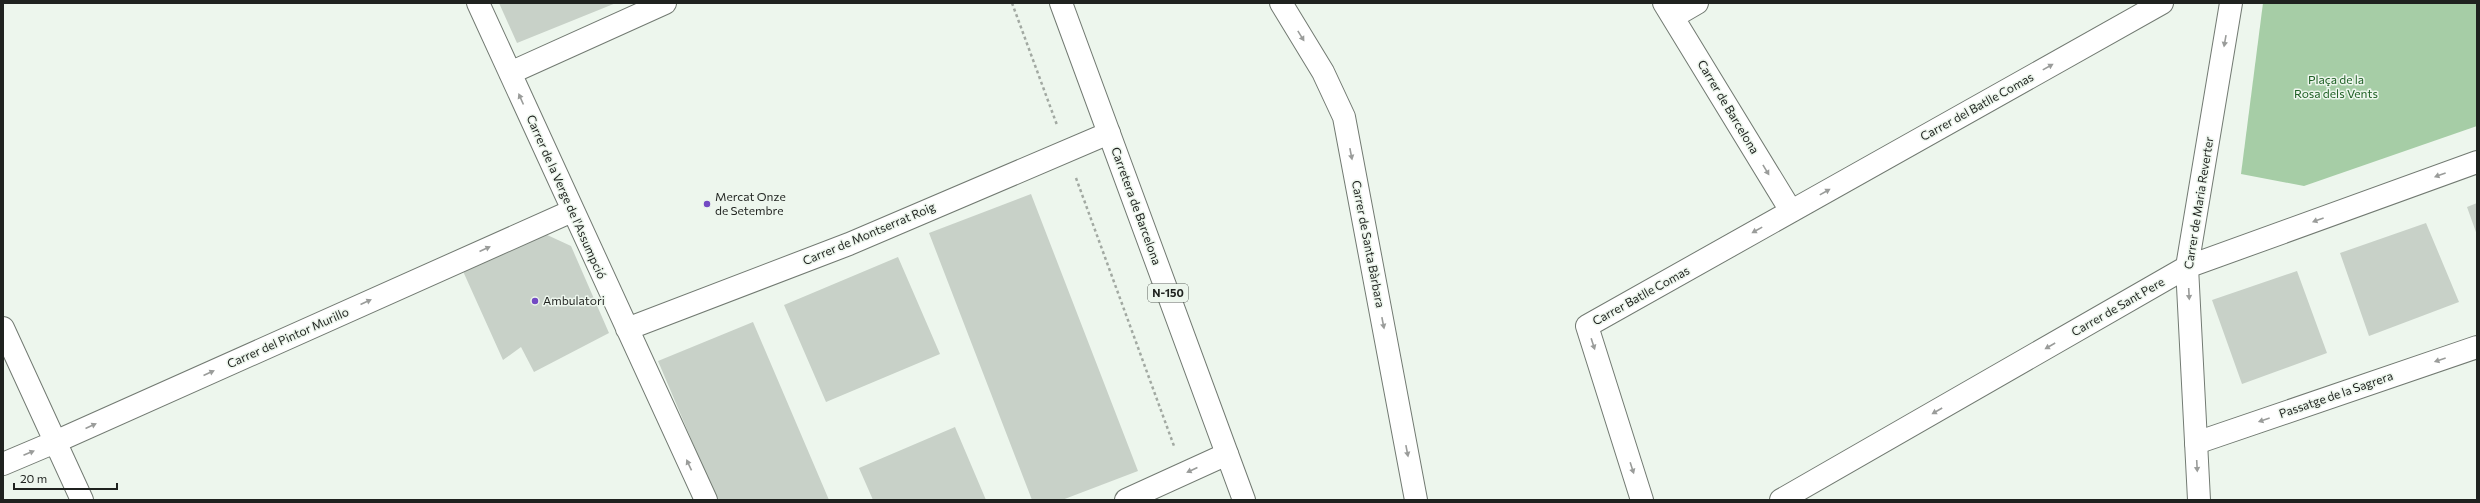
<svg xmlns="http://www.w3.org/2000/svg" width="2480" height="503" viewBox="0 0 2480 503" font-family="Commissioner,sans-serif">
<rect width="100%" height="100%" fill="#edf6ed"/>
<path fill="#a6cda6" d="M2263,3H2477V126L2304,186L2241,174Z"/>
<path fill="#c8d1c8" d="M499,3H616L517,43Z
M1031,194L1138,471L1062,500H1032L929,233Z
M2477,203V235L2467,207Z
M2426,223L2459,302L2369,336L2340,253Z
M545,234L571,246L609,333L534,372L521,347L503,360L462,269Z
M898,257L940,354L826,402L784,305Z
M2297,271L2327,353L2242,384L2212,300Z
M753,322L829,500H717L658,361Z
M955,427L986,500H873L859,468Z"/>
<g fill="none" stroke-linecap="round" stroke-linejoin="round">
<g stroke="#727a72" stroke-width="24">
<path id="pedestrian" d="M478,3L706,500
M510,73L665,3
M627,329L849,244L1109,133
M55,442L572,211
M2196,443L2477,347
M1126,500L1227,454"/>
</g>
<g stroke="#727a72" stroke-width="24">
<path id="minor" d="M1281,3L1323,72L1344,117L1416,500
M1664,3L1791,211
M1673,17L1697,3
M3,328L82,500
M3,464L55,442
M1642,500L1587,326L2162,3
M1781,500L2187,267L2477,162
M2199,500L2187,267L2231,3"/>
</g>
<g stroke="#727a72" stroke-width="24">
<path id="primary" d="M1061,3L1244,500"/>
</g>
<path stroke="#a2a9a2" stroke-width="2.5" stroke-dasharray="3 3" stroke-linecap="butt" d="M1012,3L1057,125
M1076,178L1174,446"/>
<use href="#pedestrian" stroke="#fff" stroke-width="22"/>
<use href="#minor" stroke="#fff" stroke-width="22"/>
<use href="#primary" stroke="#fff" stroke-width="22"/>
</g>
<defs><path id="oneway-solid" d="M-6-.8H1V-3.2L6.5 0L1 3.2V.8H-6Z"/></defs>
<g fill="#9a9c9a">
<use href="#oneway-solid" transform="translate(1301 36) rotate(58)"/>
<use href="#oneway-solid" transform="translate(2225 41) rotate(100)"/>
<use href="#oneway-solid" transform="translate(2048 67) rotate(-29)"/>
<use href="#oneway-solid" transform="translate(521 99) rotate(-114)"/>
<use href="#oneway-solid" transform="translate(1351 154) rotate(79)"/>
<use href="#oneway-solid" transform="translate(1766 170) rotate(59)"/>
<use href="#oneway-solid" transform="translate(2440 175) rotate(160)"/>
<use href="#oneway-solid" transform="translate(1825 192) rotate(-29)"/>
<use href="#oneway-solid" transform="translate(2318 220) rotate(160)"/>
<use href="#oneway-solid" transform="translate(1757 230) rotate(151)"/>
<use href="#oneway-solid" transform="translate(485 249) rotate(-24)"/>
<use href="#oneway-solid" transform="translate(2189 294) rotate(87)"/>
<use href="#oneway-solid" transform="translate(366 302) rotate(-24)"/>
<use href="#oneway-solid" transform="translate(1383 323) rotate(79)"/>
<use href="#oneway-solid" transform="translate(1593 344) rotate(72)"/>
<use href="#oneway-solid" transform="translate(2050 346) rotate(150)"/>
<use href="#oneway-solid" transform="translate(2440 360) rotate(161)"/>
<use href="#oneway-solid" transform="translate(209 373) rotate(-24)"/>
<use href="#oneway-solid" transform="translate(1937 411) rotate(150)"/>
<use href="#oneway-solid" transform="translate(2264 420) rotate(161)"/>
<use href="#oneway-solid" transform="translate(91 426) rotate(-24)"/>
<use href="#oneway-solid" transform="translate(1407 451) rotate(79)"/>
<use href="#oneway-solid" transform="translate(29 453) rotate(-23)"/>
<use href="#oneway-solid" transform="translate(689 465) rotate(-115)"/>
<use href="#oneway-solid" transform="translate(2197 466) rotate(87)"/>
<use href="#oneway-solid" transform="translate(1632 468) rotate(72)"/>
<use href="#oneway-solid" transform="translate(1192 470) rotate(155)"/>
</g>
<g fill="#734ac3" stroke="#edf6ed" stroke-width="1.5">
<circle cx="707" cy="204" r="4"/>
<circle cx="535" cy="301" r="4"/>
</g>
<g text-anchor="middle" stroke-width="3" stroke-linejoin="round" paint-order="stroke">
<rect fill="#edf6ed" stroke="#5d625d" stroke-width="1" x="1148" y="284" width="40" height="18" rx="3"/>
<g font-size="11" font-weight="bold" fill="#1f221f">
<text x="1168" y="297">N-150</text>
</g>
<g font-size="12" fill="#1f6025" stroke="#edf6ed">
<text x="2336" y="84">Plaça de la<tspan x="2336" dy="14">Rosa dels Vents</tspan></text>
</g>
<g font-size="12" fill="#1f221f" stroke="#edf6ed">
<text transform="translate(1728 107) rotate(59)" y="4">Carrer de Barcelona</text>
<text transform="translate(1977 107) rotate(-29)" y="4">Carrer del Batlle Comas</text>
<text transform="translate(566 197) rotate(66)" y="4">Carrer de la Verge de l'Assumpció</text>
<text transform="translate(2199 203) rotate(-81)" y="4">Carrer de Maria Reverter</text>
<text transform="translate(1136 206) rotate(70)" y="4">Carretera de Barcelona</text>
<text transform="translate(869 234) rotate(-23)" y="4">Carrer de Montserrat Roig</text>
<text transform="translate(1368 244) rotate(79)" y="4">Carrer de Santa Bàrbara</text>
<text transform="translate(1641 296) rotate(-29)" y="4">Carrer Batlle Comas</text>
<text transform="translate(2118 307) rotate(-30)" y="4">Carrer de Sant Pere</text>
<text transform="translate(288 338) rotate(-24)" y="4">Carrer del Pintor Murillo</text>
<text transform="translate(2336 395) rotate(-19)" y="4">Passatge de la Sagrera</text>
</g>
<g font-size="12" fill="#1f221f" stroke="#edf6ed" text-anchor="start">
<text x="715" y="201">Mercat Onze<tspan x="715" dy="14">de Setembre</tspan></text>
<text x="543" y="305">Ambulatori</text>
</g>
</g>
<rect width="2480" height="503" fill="none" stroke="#1f221f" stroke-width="8"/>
<path d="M14 483v6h103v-6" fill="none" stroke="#1f221f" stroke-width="2"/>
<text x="20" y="483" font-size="12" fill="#1f221f" stroke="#edf6ed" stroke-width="3" paint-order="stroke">20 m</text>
</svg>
